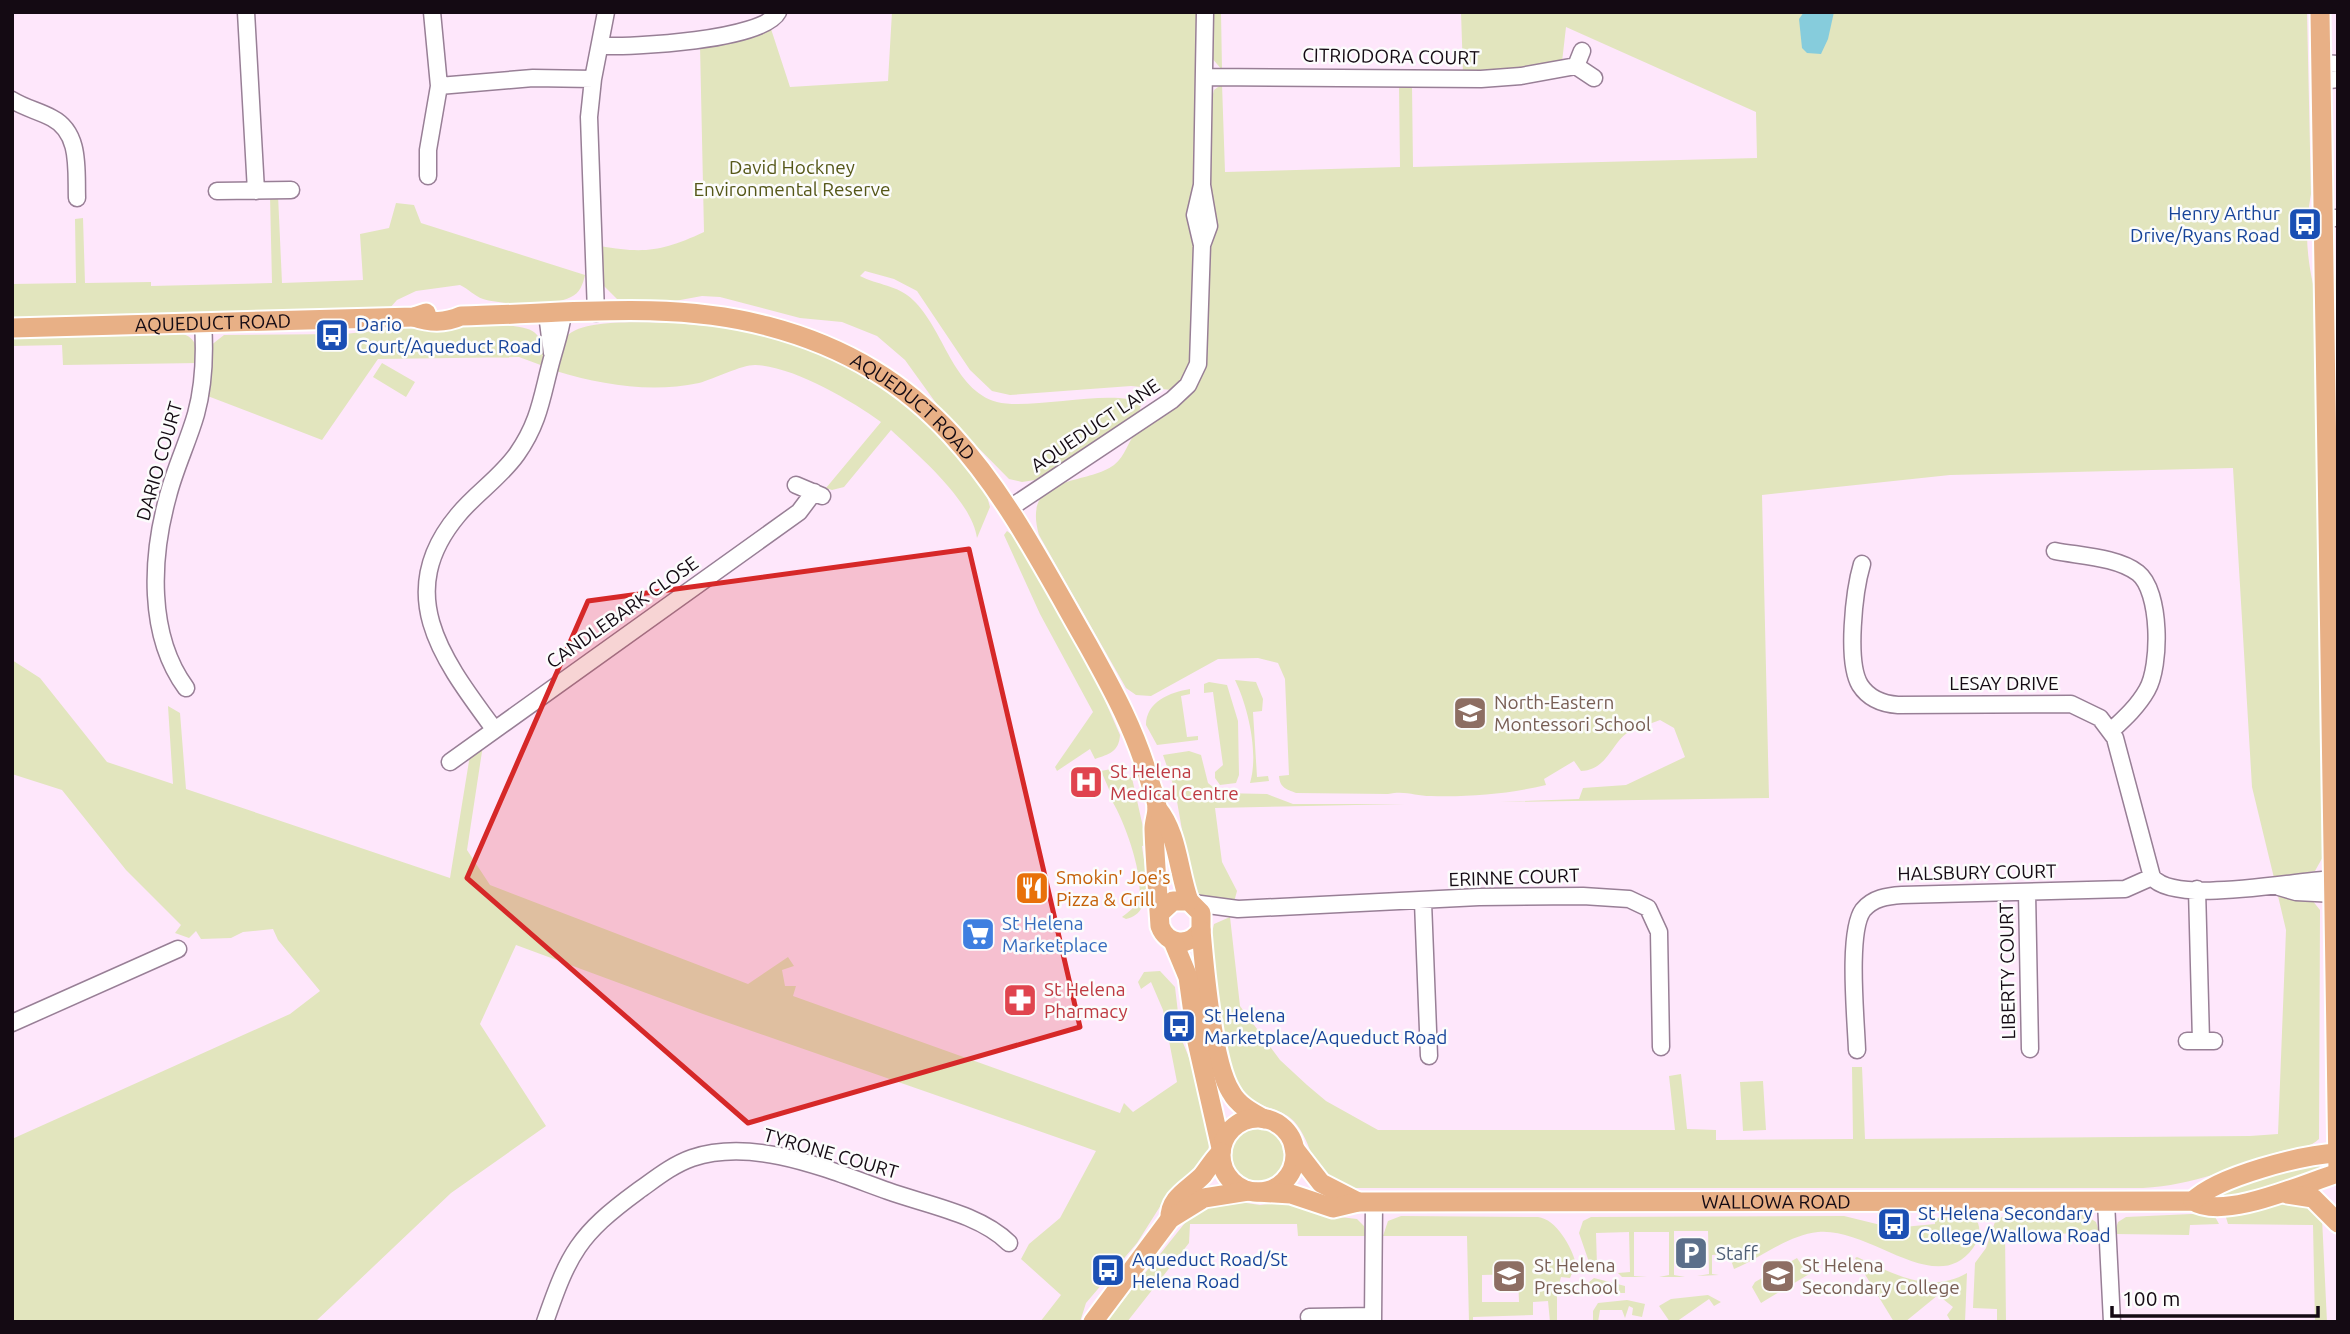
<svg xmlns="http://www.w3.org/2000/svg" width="2350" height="1334" viewBox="0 0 2350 1334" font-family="Ubuntu,sans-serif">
<rect width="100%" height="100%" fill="#fee7fb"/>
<path fill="#e2e5be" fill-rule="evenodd" d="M892,12H1199L1191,371L1172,390L1131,386L1010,395L992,391L970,370L917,291L894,279L865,271L860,276C877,285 898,285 913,300C944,329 953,390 997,402C1031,411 1121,386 1141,405L1139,413L1126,424L1035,480L1022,482L1009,479L941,410L905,360L877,336L842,322L800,318L720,297L702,296L664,303L617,299L604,286L600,246C645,254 663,251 704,232L700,45L771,29L790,87L888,81Z
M1213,12H1221L1222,70L1212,58Z
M1461,12H2307L2311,194C2305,226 2306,252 2313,284L2325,853L2315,871L2274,878L2252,787L2233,468L1950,475L1762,495L1769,798L1500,802L1579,799L1583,788L1626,785L1685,757L1674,728L1660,720C1650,724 1636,727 1627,733C1612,743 1607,770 1581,771L1574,761L1544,779L1546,785C1508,794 1471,797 1431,796C1415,796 1405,790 1388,794L1296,793C1286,789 1280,788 1279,776L1289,775L1285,679L1278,663L1258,658L1218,659L1151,696L1136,695L1126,688L1039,535C1021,473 1086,486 1114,465C1126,456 1127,441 1138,431C1146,423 1158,420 1166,414C1177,407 1185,397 1193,388L1209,205L1211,102L1214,90L1222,84L1225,172L1400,167L1399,85L1412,86L1413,167L1757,158L1756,112L1566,27L1562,62L1532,69L1463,73Z
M270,195H278L282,283L363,280L360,234L389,228L396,203L414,205L421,223L585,275C583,284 580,293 571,297C552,307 503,305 483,299C474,296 469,289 460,285L416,291L397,300L389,309L366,311L12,319V284L76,283L75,219L83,218L85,283L151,282V286L272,283Z
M2338,252V668L2335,284Z
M675,323L761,331L842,362L893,393L934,427L985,489L990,507L977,538C972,501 918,455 891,430L844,487L832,490L826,488L881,422C851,400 792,366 755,365C741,365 714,379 699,383C651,393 602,385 556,371C559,361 560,348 565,339C576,317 652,323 675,323Z
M501,325C537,327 543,332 546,367L519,357L378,359L322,440L205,395L210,346L224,335L345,334L408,327Z
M151,333C181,333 197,328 199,363L63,365L62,345L12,346V337Z
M382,363L415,382L406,397L373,377Z
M1007,531L1015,537L1089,664L1120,735C1119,752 1109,754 1095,759L1090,749L1057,771L1055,767L1093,712L1040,614L1004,535Z
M12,660L40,678L107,762L173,784L168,706L180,713L186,789L450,878L470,755L483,745L467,850L490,885L748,984L788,957L794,966L782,970L785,986H796L793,996L1120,1113L1124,1103L1133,1112L1177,1082L1163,1010L1151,982L1141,989L1138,982L1144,972L1160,971L1175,987L1181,1038L1197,1077L1210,1138L1208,1152L1202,1165L1161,1205L1137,1243L1086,1303L1080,1322H1040L1061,1295L1021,1259L1029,1244L1060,1218L1096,1151L703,1014L516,945L480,1024L546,1126L451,1193L315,1322H12V1139L290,1014L320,991L278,940L273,929L243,932L231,938L201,939L196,931L189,938L175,933L181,925L126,870L62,790L12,774Z
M1235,680L1256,682L1263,699L1262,711L1253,712L1257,777L1268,776L1269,781L1250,783C1259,753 1248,707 1235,680Z
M1209,682L1227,685L1238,721L1239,775L1236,783L1220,785L1215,778V772L1223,765L1213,692L1204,693V684Z
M1190,689V694L1181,696L1187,737L1198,736V740L1157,745L1146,725C1146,702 1170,692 1190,689Z
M1189,751L1201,755L1208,783L1220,793L1267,794L1293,804H1405L1215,808L1222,862L1237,891L1234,902L1203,898L1192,887L1175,790L1163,755Z
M1111,769L1132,778L1147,845L1142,846C1145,869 1156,913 1126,919L1122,917C1128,912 1135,908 1138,901C1146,879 1123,816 1110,798L1112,796L1101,771Z
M2278,896L2312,900L2320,910L2319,1139C2309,1149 2292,1148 2278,1152C2231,1168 2195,1185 2143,1188H1348C1307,1174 1317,1152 1297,1125C1283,1106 1258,1110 1243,1093C1221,1068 1215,972 1211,937L1214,924L1230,917L1240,1006L1280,1060L1307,1085L1326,1101L1378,1130H1675L1669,1076L1681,1074L1687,1129L1716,1130V1140L1853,1139L1852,1067H1862L1865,1139L2250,1136L2278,1134L2286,930Z
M1763,1081L1766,1130L1743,1131L1740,1082Z
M1229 1156a29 29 0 1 1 58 0a29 29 0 1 1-58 0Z
M2319,1164L2320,1169L2302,1181L2220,1197L2222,1193L2284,1170Z
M1233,1201L1260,1205L1287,1202L1332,1216L1357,1219L1364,1226L1366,1236H1298L1297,1224H1190L1189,1243L1127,1322H1106L1196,1209Z
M2290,1201L2305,1202L2322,1218L2327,1322H2315L2313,1225L2228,1224L2225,1214Z
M2213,1213L2219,1224L2190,1225L2189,1235L2114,1234L2118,1222L2126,1217Z
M2085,1215L2096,1222L2100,1234L2005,1233L2006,1322H1997V1309L1973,1308L1975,1263L1986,1248L1996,1219L2005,1216Z
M1401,1216L1538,1217C1556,1219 1572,1247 1576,1264L1570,1278L1561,1277L1557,1292V1322H1550L1548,1301L1533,1302V1315L1473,1317V1322H1469L1467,1236H1383L1388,1221ZM1518,1274L1519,1302H1482V1275Z
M1844,1216L1893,1228L1935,1224V1218L1966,1216L1978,1223C1981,1232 1979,1240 1973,1248C1936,1299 1871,1227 1818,1232C1788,1235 1761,1258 1734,1269L1731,1260L1724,1254L1712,1255V1274L1719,1275L1697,1276L1709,1274L1708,1231H1674V1275L1685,1277H1659L1669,1275V1232H1634V1276L1647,1277H1622L1618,1273L1630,1272L1629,1232L1596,1233L1597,1266L1608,1267L1607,1273L1590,1265L1579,1233L1583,1221L1591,1217Z
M1857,1257C1892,1273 1930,1295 1967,1273L1965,1322H1951L1947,1315L1953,1307L1938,1295L1905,1322H1894L1855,1258Z
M1797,1258L1801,1264L1805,1262L1811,1273L1761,1303L1752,1287L1755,1282Z
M1594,1278L1625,1286V1293H1593L1586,1290L1588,1283Z
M1708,1295L1721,1302L1714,1306L1709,1299L1676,1322H1670L1659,1306L1671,1299Z
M1627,1300L1645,1304L1642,1317L1632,1315L1633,1308L1629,1306L1625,1318L1622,1310H1600L1598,1322H1593V1311L1598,1303Z"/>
<path fill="#86ccdc" d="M1804,12H1834L1828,39L1821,54L1807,53L1802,48L1799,19Z"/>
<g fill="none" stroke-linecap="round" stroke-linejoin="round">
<g stroke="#987f96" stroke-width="19">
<path id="minor" d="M246,12L256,191
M600,46C632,47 763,41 778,12
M1582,51L1576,66L1594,78
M2321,63L2338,64
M1204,77L1481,79L1521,76L1576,66
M2321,81L2338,79
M439,86L533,78L593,79
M12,100C25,108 39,111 52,118C81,133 76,170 77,198
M428,176V150L439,86L432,12
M217,191L291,190
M2324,218H2338
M1202,245L1209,226L1202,185L1205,12
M596,313L589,117L593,79L606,12
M547,314L552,353
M796,485L822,496
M1010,508L1172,400L1188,385L1198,364L1202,245L1195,215L1202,185
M2055,551C2080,556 2117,557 2138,573C2161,591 2161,666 2147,690C2138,706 2125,718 2112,730
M1862,564C1854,591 1846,662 1860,685C1869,699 1883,704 1898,705L2071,704L2100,718L2115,738L2152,877C2175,906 2298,880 2335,879
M186,688C147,635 151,557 168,496C175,468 188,442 196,414C204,385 205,353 203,323
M494,729C445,662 391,595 458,515C476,493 500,478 517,454C541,420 542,393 553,355C557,341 561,329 563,314
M450,762L799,512L814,492
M2279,887L2296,892L2335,894
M2197,889L2201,1041
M2027,892L2030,1049
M1423,902L1429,1056
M1193,903L1238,909L1479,897L1583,896L1629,899L1648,908L1659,932L1661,1047
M12,1023L178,949
M2187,1041H2214
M1857,1050C1856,1020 1847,932 1863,910C1873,898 1887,896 1902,895L2125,889L2152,877
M2106,1202L2112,1322
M1309,1317L1373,1316
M545,1322C569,1253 578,1235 638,1191C655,1179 672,1165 692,1158C755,1137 829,1170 888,1191C927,1205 980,1214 1009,1243
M1373,1322L1374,1202"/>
</g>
<g stroke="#fff" stroke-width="23">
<g id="major">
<path d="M2320,12L2338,1169"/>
<path id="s1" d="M414,317C431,323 445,323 461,316C562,314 669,300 767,326C947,373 1004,498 1088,645C1113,690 1136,732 1150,782C1152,790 1157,800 1157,808C1157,815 1154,822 1154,829C1155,861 1158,894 1160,926C1167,945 1189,948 1201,930V913L1189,901H1173L1161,912"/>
<path id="s2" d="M12,328L414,317L426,313"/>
<path d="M1157,808C1178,833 1178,871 1189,901"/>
<path d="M1201,930C1204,966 1213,1064 1231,1092C1238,1105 1251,1112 1264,1119"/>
<path d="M1173,941L1188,977L1197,1042L1221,1148"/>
<circle cx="1258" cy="1155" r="37"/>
<path d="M1294,1148L1321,1183L1358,1202"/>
<path id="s3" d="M1257,1192L1291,1194L1333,1208L1358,1202L2193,1201C2224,1221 2305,1183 2338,1173"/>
<path d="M2287,1194L2313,1198L2338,1223"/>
<path d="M2193,1201C2218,1176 2302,1155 2337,1153"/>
<path d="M1170,1219C1169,1197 1190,1189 1203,1175C1209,1167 1214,1159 1221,1152"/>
<path d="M1093,1322L1170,1219L1204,1198L1248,1191"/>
</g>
</g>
<use href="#minor" stroke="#fff" stroke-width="16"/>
<use href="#major" stroke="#e8b086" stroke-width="19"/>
</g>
<path fill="#d62828" fill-opacity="0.2" stroke="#d62828" stroke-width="5" stroke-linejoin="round" d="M969,549L1080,1027L748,1123L467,878L588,601Z"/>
<defs>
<g id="bus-square" transform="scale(1.75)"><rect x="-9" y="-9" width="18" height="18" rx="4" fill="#1a4fb4" stroke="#fcfcfc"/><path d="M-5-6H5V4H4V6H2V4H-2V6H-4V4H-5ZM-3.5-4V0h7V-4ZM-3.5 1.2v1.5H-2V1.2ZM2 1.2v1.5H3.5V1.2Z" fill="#fff"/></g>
<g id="school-square" transform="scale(1.75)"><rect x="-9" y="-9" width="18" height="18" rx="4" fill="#8d6e63" stroke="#fcfcfc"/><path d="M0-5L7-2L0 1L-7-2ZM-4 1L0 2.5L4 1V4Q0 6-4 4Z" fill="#fff"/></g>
<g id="hospital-square" transform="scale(1.75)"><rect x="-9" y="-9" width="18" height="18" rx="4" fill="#e0444e" stroke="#fcfcfc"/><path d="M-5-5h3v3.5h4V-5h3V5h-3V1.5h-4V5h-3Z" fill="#fff"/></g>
<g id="restaurant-square" transform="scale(1.75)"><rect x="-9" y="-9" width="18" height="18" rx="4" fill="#e8710a" stroke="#fcfcfc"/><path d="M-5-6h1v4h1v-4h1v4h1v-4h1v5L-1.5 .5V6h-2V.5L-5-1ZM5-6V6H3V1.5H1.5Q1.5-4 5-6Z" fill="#fff"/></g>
<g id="supermarket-square" transform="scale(1.75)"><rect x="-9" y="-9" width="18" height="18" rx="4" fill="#3f7fe0" stroke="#fcfcfc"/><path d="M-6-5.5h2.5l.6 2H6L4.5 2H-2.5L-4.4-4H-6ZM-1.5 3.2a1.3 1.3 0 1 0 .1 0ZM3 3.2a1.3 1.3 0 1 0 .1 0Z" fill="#fff"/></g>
<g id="pharmacy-square" transform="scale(1.75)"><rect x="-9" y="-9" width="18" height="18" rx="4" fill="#e0444e" stroke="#fcfcfc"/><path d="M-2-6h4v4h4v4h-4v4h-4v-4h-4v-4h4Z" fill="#fff"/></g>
<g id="parking-square" transform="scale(1.75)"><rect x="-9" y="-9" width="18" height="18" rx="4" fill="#5c6f8a" stroke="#fcfcfc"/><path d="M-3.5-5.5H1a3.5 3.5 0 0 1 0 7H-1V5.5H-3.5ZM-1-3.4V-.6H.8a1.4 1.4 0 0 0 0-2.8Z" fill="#fff"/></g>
</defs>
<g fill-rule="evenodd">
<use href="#bus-square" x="2305" y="224"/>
<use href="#bus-square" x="332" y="335"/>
<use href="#school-square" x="1470" y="713"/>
<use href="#hospital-square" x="1086" y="782"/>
<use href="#restaurant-square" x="1032" y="888"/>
<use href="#supermarket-square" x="978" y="934"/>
<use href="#pharmacy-square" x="1020" y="1000"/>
<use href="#bus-square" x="1179" y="1026"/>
<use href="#bus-square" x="1894" y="1224"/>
<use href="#parking-square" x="1691" y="1253"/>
<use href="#bus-square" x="1108" y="1270"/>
<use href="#school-square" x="1509" y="1276"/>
<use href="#school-square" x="1778" y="1276"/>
</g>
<g text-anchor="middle" stroke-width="5" stroke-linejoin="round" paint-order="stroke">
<g font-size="19" fill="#140a13" stroke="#fcfcfc">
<text transform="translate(1391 56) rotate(1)" y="7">CITRIODORA COURT</text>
<text dy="7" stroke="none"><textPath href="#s2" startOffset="201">AQUEDUCT ROAD</textPath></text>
<text dy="7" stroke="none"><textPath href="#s1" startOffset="525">AQUEDUCT ROAD</textPath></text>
<text transform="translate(1095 425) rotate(-34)" y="7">AQUEDUCT LANE</text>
<text transform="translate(159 461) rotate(-74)" y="7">DARIO COURT</text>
<text transform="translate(622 612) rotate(-35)" y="7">CANDLEBARK CLOSE</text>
<text x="2004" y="690">LESAY DRIVE</text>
<text transform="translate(1977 872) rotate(-1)" y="7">HALSBURY COURT</text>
<text transform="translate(1514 877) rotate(-2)" y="7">ERINNE COURT</text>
<text transform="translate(2007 971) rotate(-91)" y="7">LIBERTY COURT</text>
<text transform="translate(831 1153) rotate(16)" y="7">TYRONE COURT</text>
<text dy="7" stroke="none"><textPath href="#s3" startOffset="522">WALLOWA ROAD</textPath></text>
</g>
<g font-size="19" fill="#555718" stroke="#fcfcfc">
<text x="792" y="174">David Hockney<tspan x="792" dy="22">Environmental Reserve</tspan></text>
</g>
<g font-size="19" fill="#164399" stroke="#fcfcfc" text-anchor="start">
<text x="2280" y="220" text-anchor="end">Henry Arthur<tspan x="2280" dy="22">Drive/Ryans Road</tspan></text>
<text x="356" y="331">Dario<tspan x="356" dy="22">Court/Aqueduct Road</tspan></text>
<text x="1204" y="1022">St Helena<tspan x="1204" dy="22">Marketplace/Aqueduct Road</tspan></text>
<text x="1918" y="1220">St Helena Secondary<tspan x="1918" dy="22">College/Wallowa Road</tspan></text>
<text x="1132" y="1266">Aqueduct Road/St<tspan x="1132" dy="22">Helena Road</tspan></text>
</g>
<g font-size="19" fill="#785e54" stroke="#fcfcfc" text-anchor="start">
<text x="1494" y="709">North-Eastern<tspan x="1494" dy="22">Montessori School</tspan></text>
<text x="1534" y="1272">St Helena<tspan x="1534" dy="22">Preschool</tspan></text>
<text x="1802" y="1272">St Helena<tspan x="1802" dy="22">Secondary College</tspan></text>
</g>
<g font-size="19" fill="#be3a42" stroke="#fcfcfc" text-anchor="start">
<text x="1110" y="778">St Helena<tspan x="1110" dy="22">Medical Centre</tspan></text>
<text x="1044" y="996">St Helena<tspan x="1044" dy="22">Pharmacy</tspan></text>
</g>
<g font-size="19" fill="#c56008" stroke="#fcfcfc" text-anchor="start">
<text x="1056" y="884">Smokin' Joe's<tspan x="1056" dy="22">Pizza &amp; Grill</tspan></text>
</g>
<g font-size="19" fill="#366cbe" stroke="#fcfcfc" text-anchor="start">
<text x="1002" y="930">St Helena<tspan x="1002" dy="22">Marketplace</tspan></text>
</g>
<g font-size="19" fill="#4e5e75" stroke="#fcfcfc" text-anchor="start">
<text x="1716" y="1260">Staff</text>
</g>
</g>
<rect width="2350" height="1334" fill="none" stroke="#140a13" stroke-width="28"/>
<path d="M2112 1306v10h206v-10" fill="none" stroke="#140a13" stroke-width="3.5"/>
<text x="2122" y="1306" font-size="21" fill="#140a13" stroke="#fcfcfc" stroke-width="5" paint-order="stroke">100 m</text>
</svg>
